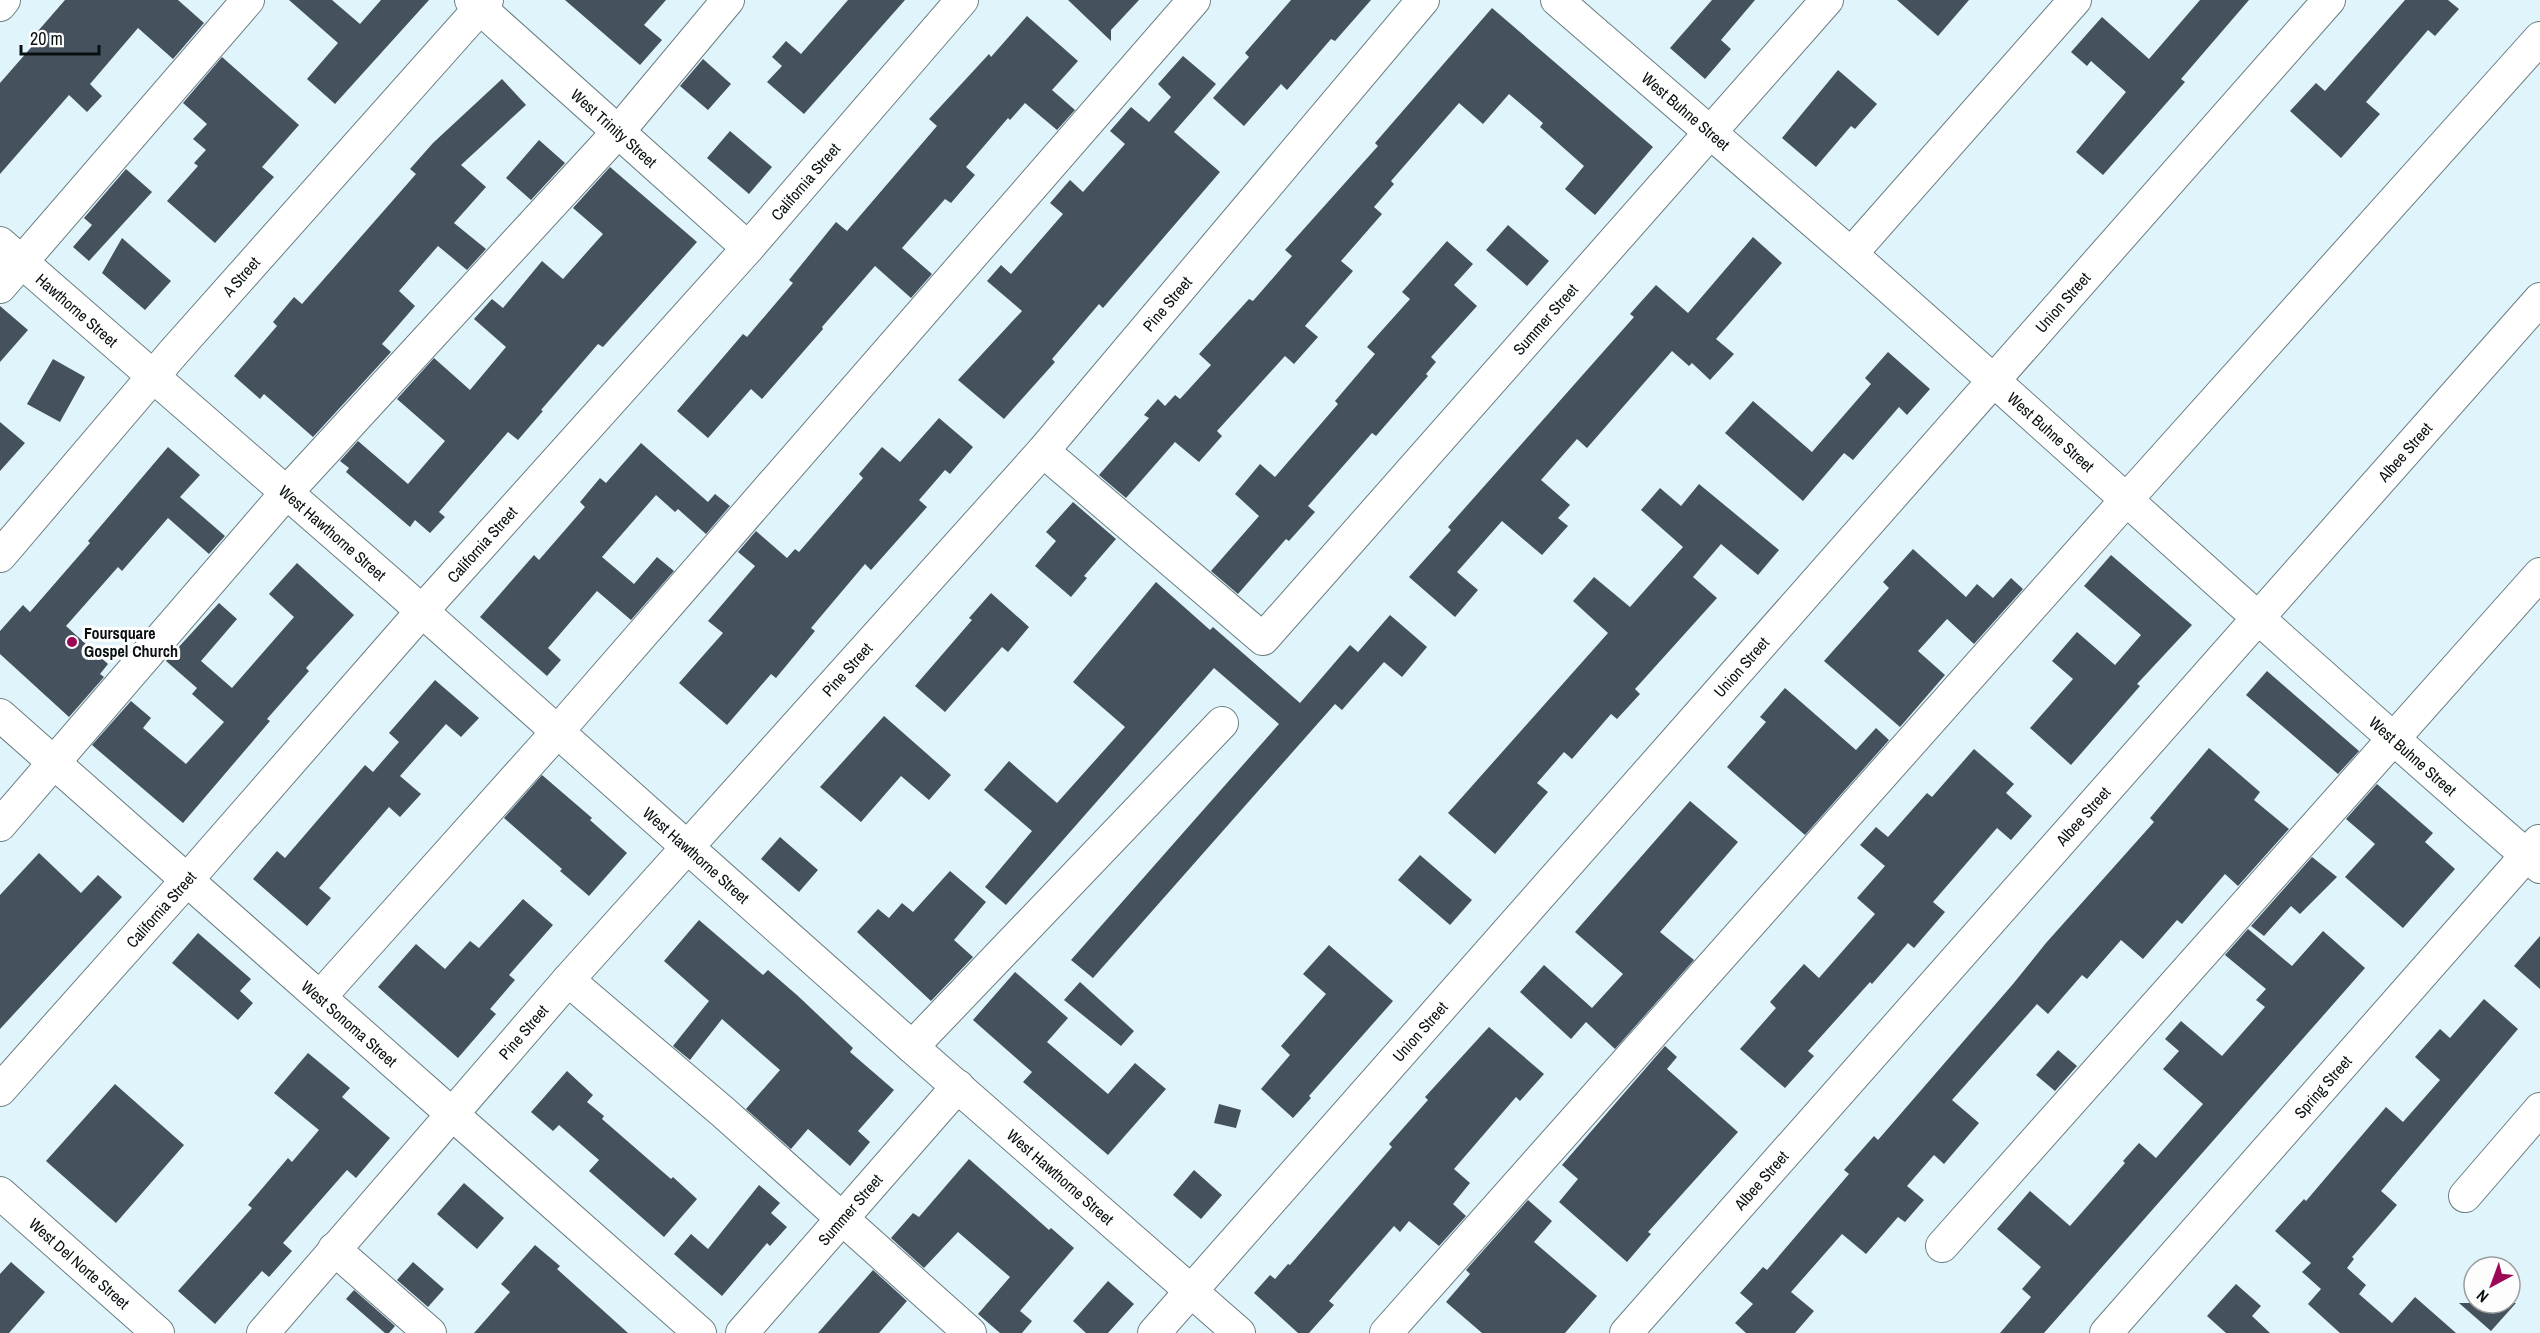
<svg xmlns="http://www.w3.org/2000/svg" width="2540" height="1333" viewBox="0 0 2540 1333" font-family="'Archivo Narrow',sans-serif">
<rect width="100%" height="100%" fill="#e0f4fb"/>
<path fill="#45515c" d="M65,0H178L204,23L173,59L138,28L90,84L102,96L87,112L69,95L0,174V83L42,35L38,31Z
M289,0H332L360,24L381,0H429L335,104L307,79L338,43Z
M565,0H666L644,25L662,40L640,65Z
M848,0H905L804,114L767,82L782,66L772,57L786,41L801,54Z
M1068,0H1139L1111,30V41Z
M1291,0H1371L1335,41L1331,39L1287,90L1281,84L1244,126L1213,98L1249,57L1245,53Z
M1712,0H1755L1721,40L1731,49L1705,79L1670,48Z
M1897,0H1969L1938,36Z
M2200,0H2249L2181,79L2185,82L2103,175L2076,152L2126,92L2091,61L2087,66L2071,52L2102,17L2149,59Z
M2405,0H2448L2459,9L2435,36L2428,30L2366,102L2380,114L2341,158L2290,111L2316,83L2325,91Z
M1492,8L1653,147L1595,215L1565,189L1584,166L1540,127L1543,123L1509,94L1483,124L1459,103L1391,181L1394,184L1374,207L1382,214L1341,261L1353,271L1305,326L1318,337L1294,364L1285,356L1217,431L1222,436L1199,462L1175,442L1126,498L1099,475L1149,418L1144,415L1158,399L1165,406L1175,395L1180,399L1211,365L1199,354L1249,299L1253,301L1292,256L1285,250L1378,146L1375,143Z
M1027,16L1078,61L1052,90L1075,110L1057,130L1025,103L1010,120L1008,118L966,167L975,175L951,203L945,199L902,248L932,274L911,298L875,266L822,327L823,329L762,399L751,389L708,438L677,411L743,334L747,337L793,283L789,280L836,222L847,231L937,126L929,119L989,54L991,57Z
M1183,56L1216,84L1174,132L1220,172L1103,308L1099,304L1052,359L1055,362L1004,419L958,380L1022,311L987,281L1001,265L1011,274L1063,214L1050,203L1070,180L1083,192L1125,144L1110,131L1131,107L1149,122L1171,97L1158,84Z
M222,57L299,125L262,167L274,177L215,243L167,201L198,166L194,163L206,150L193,139L207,124L183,103Z
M703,59L731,84L708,110L680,86Z
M1838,70L1877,104L1855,129L1851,126L1816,167L1782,138Z
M502,79L526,105L461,165L486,187L454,223L486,249L467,270L438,246L399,291L415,306L382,344L391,352L313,437L264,394L260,399L234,376L277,326L273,322L294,297L302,304L416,174L410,169L433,143Z
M730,131L772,167L749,194L707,158Z
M539,140L565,163L531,200L506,178Z
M610,167L697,242L603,347L598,344L541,410L543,411L518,440L508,432L439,512L445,517L430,533L415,520L410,527L346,472L349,468L340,461L358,441L408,484L445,441L397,399L434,358L470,390L506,347L474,319L492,299L503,308L542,261L563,279L603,234L573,208Z
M126,169L152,192L89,261L73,247L92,225L84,218Z
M1508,225L1549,261L1527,286L1486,250Z
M1753,237L1782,263L1716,339L1734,354L1710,380L1692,363L1689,366L1672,351L1587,448L1577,439L1541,480L1570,505L1558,518L1568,526L1542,555L1502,521L1457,572L1478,590L1455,617L1409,577L1451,530L1448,527L1634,317L1630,314L1656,285L1688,313Z
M122,238L171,281L145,310L102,273Z
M1447,241L1473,264L1454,285L1477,306L1431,357L1436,362L1426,374L1428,376L1376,436L1372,433L1308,506L1315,512L1289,541L1286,539L1238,594L1211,571L1259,516L1235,494L1260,464L1275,477L1338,404L1335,401L1375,354L1367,347L1410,299L1402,292Z
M0,306L28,330L0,362Z
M1888,352L1930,389L1907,415L1899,407L1853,460L1844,453L1803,501L1725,433L1753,401L1812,452L1871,384L1865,378Z
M53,359L85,377L60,422L27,404Z
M939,418L973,447L950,474L945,470L919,500L927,507L871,570L865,564L811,628L815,631L776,678L771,674L727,725L679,683L723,633L708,621L755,566L738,552L756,531L787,558L795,549L799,552L863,478L859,474L882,447L900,462Z
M0,422L25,443L0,471Z
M641,443L708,502L715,494L730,506L706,534L678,509L675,512L656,495L602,557L634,584L657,557L674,571L631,620L597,591L548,648L561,660L547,676L480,617L534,555L539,560L585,507L580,502L600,478L606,483Z
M168,447L200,475L180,497L225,536L209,554L168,518L122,571L118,567L66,626L108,664L100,674L104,677L69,717L0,654V631L23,605L30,612L90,543L88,541Z
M1699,484L1779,550L1758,575L1721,544L1693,577L1717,598L1635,689L1640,694L1617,719L1611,714L1572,759L1564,752L1537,783L1548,792L1495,854L1448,813L1608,633L1573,601L1594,577L1630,607L1683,547L1641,510L1660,488L1681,506Z
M1073,502L1116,539L1084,576L1087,578L1071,597L1035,566L1056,541L1046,532Z
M1913,549L1966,597L1977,584L1993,598L2011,578L2023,589L1974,644L1947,619L1918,651L1945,675L1900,727L1824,661L1889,588L1883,582Z
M2111,555L2192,625L2137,684L2140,686L2071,765L2030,728L2073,679L2052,661L2077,632L2115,665L2141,635L2084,586Z
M297,563L354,615L306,668L309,671L267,719L270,721L183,823L92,745L131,701L151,718L143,728L186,764L224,722L192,694L197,688L166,661L219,603L237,619L201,661L232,688L294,617L269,594Z
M1156,582L1210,630L1213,627L1300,703L1350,645L1358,652L1390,615L1427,647L1402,677L1384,662L1342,710L1335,704L1093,978L1071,960L1279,724L1214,668L1006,905L985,887L1032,831L984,790L1009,761L1057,803L1125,727L1073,682Z
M991,593L1029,627L1008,652L1002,647L945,712L915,686L972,620L969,618Z
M2267,671L2359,751L2338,774L2246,695Z
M435,680L479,718L461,737L446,724L400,776L421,794L400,817L389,807L319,888L331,898L307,926L253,879L277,851L285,858L365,765L373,772L399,742L389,733Z
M1785,688L1856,750L1876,728L1889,740L1805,835L1727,767L1766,722L1760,717Z
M884,716L951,775L929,800L901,776L861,822L820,787Z
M2209,748L2260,792L2254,800L2289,829L2238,886L2225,874L2182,924L2177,920L2143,959L2121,940L2087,979L2082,975L2048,1014L2037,1004L1952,1100L1979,1123L1944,1164L1934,1155L1907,1186L1924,1200L1905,1222L1898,1217L1866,1254L1842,1234L1791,1292L1814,1311L1795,1333H1746L1735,1323L1753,1304L1740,1293L1763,1267L1767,1270L1849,1174L1844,1170L1874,1136L1878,1140L2013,984L2046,943L2154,822L2150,818Z
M1974,749L2014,784L2006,793L2032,816L2011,840L1997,828L1933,902L1945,912L1914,948L1908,943L1872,984L1870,982L1808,1051L1814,1056L1785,1088L1740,1049L1776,1008L1770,1002L1804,964L1819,978L1875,914L1857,898L1885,866L1860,845L1876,827L1888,837L1927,793L1932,797Z
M542,775L592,818L590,820L627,853L589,896L560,871L562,869L504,818Z
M2377,784L2433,833L2425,842L2455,869L2403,928L2345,877L2375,844L2346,819Z
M1690,801L1738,842L1660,932L1694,960L1615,1049L1586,1022L1571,1039L1520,992L1544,965L1592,1008L1623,974L1575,932Z
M780,837L818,870L799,892L761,859Z
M39,853L81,893L98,875L122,897L0,1029V895Z
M1420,855L1472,900L1450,925L1398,880Z
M2312,857L2337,877L2300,914L2291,906L2264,936L2251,926Z
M950,871L986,902L954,940L973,957L931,1001L857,932L878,909L889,918L902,903L913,912Z
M523,899L553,925L509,975L515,980L490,1009L496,1014L458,1058L378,987L416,944L445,969L470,941L479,948Z
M699,920L763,975L768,970L798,996L853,1048L850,1052L894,1090L858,1131L870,1142L850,1166L808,1129L791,1149L746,1109L780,1070L722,1019L690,1060L673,1046L709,1001L664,961Z
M2248,929L2292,966L2323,931L2365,968L2044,1333H2000L2031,1297L2022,1289L2041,1267L1997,1229L2030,1191L2070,1226L2125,1163L2123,1161L2139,1143L2156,1158L2203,1104L2163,1069L2179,1051L2165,1039L2181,1021L2222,1056L2265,1007L2256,1000L2266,989L2225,955Z
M198,933L251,979L240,991L253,1003L238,1020L172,963Z
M2540,936V989L2514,966Z
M1329,945L1393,1001L1309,1096L1311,1098L1293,1118L1261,1089L1290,1055L1281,1046L1326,994L1303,974Z
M1015,972L1068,1018L1047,1042L1108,1094L1135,1063L1166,1089L1108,1155L1023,1082L1032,1072L973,1020Z
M1080,982L1134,1031L1121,1046L1064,1000Z
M2484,999L2518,1029L2381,1191L2397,1205L2352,1257L2354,1259L2347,1268L2366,1285L2359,1294L2392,1323L2415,1297L2456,1333H2340L2308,1304L2321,1289L2302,1272L2311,1263L2275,1231L2304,1199L2306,1201L2386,1107L2403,1122L2440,1080L2415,1057L2440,1029L2450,1038Z
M1489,1027L1544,1074L1520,1101L1516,1097L1454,1169L1470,1183L1453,1204L1466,1216L1439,1246L1409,1221L1400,1232L1394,1226L1329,1301L1334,1305L1309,1333H1298L1254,1293L1270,1275L1275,1279L1288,1264L1290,1265L1392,1147L1389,1144L1428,1100L1425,1097Z
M1665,1046L1677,1057L1667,1069L1738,1132L1648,1232L1651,1234L1627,1262L1559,1202L1578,1179L1562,1165Z
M2058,1050L2077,1066L2055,1091L2036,1075Z
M308,1053L350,1088L342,1097L390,1138L356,1178L347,1170L283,1243L292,1251L269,1277L262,1271L215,1324L178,1291L252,1208L248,1205L288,1158L292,1162L319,1130L274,1093Z
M567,1071L593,1095L587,1102L604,1116L602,1119L671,1179L673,1177L697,1199L664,1237L589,1171L599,1160L559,1125L553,1131L531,1112Z
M115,1084L184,1145L116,1223L46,1161Z
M1219,1104L1241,1110L1236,1128L1214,1123Z
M969,1159L1049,1230L1051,1228L1074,1248L1020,1311L1032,1321L1022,1333H1000L978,1314L1010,1277L958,1232L924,1268L891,1238L913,1213L919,1217Z
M1194,1170L1222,1195L1201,1219L1173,1195Z
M464,1183L504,1218L477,1249L437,1214Z
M759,1185L780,1203L771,1213L787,1227L770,1246L767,1243L722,1296L674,1254L691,1234L708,1249Z
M1528,1200L1552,1221L1534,1242L1597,1296L1565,1333H1482L1446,1302L1470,1274L1466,1270Z
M535,1245L560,1266L557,1269L628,1333H474L510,1292L501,1284Z
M11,1262L45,1292L9,1333H0V1274Z
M413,1262L444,1289L428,1307L397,1280Z
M873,1270L907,1301L879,1333H818Z
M1108,1281L1134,1304L1108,1333H1086L1073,1321Z
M2236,1284L2261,1306L2252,1316L2270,1333H2226L2207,1316Z
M354,1290L395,1326L389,1333H385L346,1299Z
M2459,1303H2516L2491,1331Z"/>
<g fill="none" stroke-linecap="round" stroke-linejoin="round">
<g stroke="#6a7d82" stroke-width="34">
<g id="minor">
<path id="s1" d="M471,0L748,248"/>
<path id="s2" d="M1557,0C1655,85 1754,169 1851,254C2082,457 2307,666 2540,867"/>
<path d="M0,5L4,0"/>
<path id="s3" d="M0,243L396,588L912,1047L1239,1333"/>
<path d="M1851,254L2075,0"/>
<path d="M0,287L248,0"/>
<path id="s4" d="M1043,451L1263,639L1827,0"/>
<path id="s5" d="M0,556L173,353L487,0"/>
<path id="s6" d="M0,715L700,1333"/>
<path d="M0,825L287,492L618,132L728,0"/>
<path d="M568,980L723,1112L970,1333"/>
<path d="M320,997L558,731L1194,0"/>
<path d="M912,1047L1222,723"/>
<path id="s7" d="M0,1090L187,880L422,611L748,248L962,0"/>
<path id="s8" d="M0,1193L158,1333"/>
<path d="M2465,1196L2540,1109"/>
<path d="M1942,1246L2540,574"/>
<path d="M334,1249L430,1333"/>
<path id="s9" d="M263,1333L568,980L1043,451L1423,0"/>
<path id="s10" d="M742,1333L958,1086"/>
<path id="s11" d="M1154,1333L2329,0"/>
<path d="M1386,1333L2127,499L2540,38"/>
<path id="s12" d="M1626,1333L2540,299"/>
<path id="s13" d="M2106,1333L2539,841"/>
</g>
</g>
<use href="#minor" stroke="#fff" stroke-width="32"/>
</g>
<circle fill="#9c0855" stroke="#fdfdfd" stroke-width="2" cx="72" cy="642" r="6"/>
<g text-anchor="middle" stroke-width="6" stroke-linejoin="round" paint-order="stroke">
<g font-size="16" fill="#091012" stroke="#fdfdfd">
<text dy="6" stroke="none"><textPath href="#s2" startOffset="170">West Buhne Street</textPath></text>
<text dy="6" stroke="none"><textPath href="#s1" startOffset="192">West Trinity Street</textPath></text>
<text dy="6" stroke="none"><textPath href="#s7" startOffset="1214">California Street</textPath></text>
<text dy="6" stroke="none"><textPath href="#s5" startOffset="369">A Street</textPath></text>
<text dy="6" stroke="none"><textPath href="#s11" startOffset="1374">Union Street</textPath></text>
<text dy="6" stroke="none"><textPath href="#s9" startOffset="1370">Pine Street</textPath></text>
<text dy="6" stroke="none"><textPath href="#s3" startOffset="102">Hawthorne Street</textPath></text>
<text dy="6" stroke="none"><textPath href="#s4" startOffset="716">Summer Street</textPath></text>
<text dy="6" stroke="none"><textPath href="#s2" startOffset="656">West Buhne Street</textPath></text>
<text dy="6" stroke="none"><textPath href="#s12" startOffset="1176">Albee Street</textPath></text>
<text dy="6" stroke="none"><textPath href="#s3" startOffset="441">West Hawthorne Street</textPath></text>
<text dy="6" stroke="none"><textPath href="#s7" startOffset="728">California Street</textPath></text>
<text dy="6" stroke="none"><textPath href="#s11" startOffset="888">Union Street</textPath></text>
<text dy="6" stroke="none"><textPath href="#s9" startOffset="884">Pine Street</textPath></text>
<text dy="6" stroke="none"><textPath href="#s2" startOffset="1142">West Buhne Street</textPath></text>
<text dy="6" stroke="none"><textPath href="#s12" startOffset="690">Albee Street</textPath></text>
<text dy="6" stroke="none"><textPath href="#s3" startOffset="927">West Hawthorne Street</textPath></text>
<text dy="6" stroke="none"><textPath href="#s7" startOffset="242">California Street</textPath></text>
<text dy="6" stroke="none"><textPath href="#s6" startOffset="466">West Sonoma Street</textPath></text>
<text dy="6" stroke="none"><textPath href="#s11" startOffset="402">Union Street</textPath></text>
<text dy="6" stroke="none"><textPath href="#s9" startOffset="398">Pine Street</textPath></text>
<text dy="6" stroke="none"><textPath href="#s13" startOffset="328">Spring Street</textPath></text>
<text dy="6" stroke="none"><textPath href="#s3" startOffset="1413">West Hawthorne Street</textPath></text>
<text dy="6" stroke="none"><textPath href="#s12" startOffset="204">Albee Street</textPath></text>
<text dy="6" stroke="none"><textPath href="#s10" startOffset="164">Summer Street</textPath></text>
<text dy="6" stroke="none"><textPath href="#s8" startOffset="106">West Del Norte Street</textPath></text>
</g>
<g font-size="16" font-weight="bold" fill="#091012" stroke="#fdfdfd" text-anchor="start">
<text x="84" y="639">Foursquare<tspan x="84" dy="18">Gospel Church</tspan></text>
</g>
</g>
<g transform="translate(2492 1285) rotate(221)"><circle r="28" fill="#fdfdfd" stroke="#9b9e9f" stroke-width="1.5"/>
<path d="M0-4.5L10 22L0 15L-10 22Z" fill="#9c0855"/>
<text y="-9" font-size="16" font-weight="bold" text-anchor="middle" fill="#091012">N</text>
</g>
<path d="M21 45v9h78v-9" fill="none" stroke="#091012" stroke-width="3"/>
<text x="30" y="45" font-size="18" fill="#091012" stroke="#fdfdfd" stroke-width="4.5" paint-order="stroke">20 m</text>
</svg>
